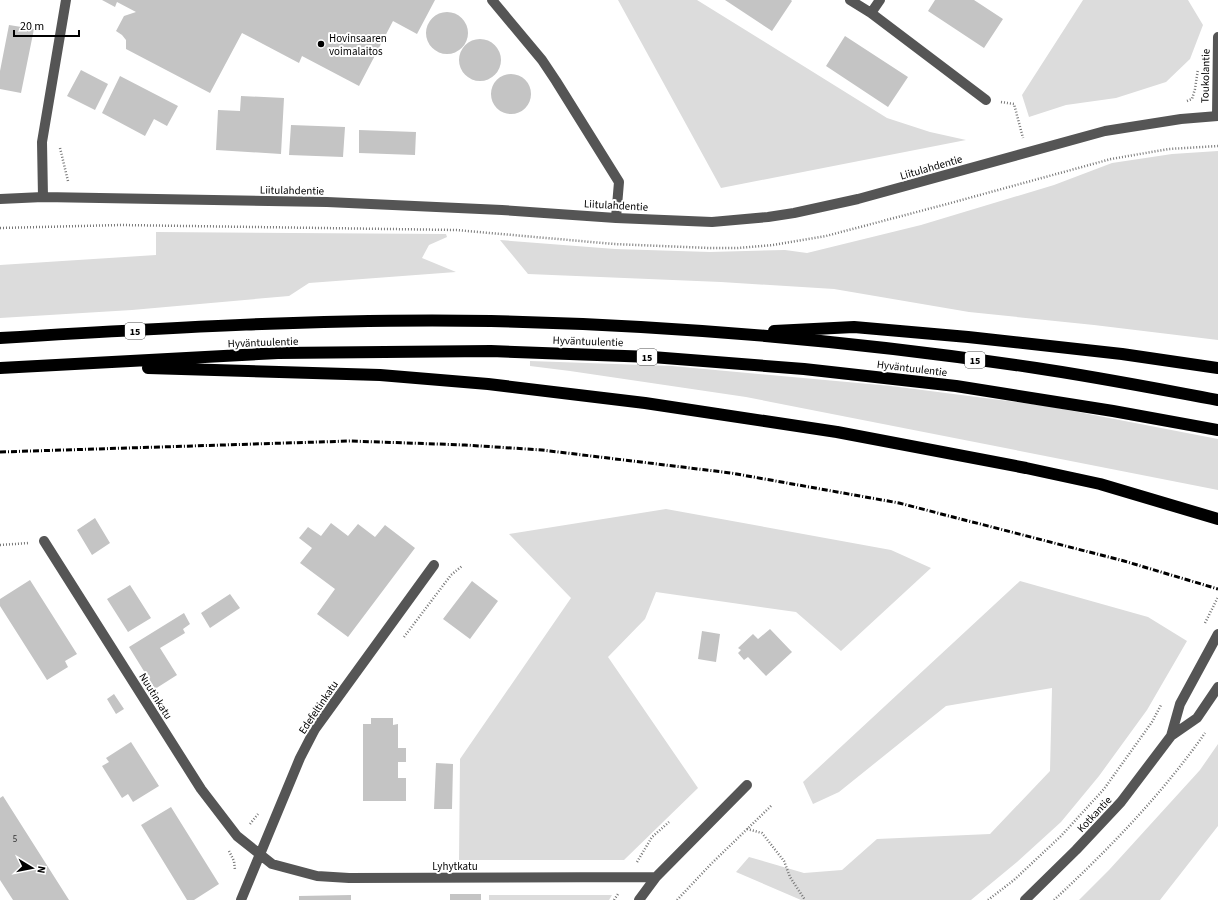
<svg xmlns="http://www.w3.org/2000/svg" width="1218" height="900" viewBox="0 0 1218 900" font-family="'Source Sans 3',sans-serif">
<rect width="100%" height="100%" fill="#fff"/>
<path fill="#dcdcdc" d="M618,0H697L887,118L930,132L966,140L721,188Z
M1083,0H1188L1203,25L1190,59L1166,82L1116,98L1066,105L1029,117L1022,95Z
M1218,151V340L1094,325L969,312L834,289L721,282L528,274L500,240L615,249L710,252L785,250L807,253L921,225L1054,185L1112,163L1172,154Z
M156,232L446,234L447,237L429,245L422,258L456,272L309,283L289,296L132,310L0,318V265L156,255Z
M530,361L672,366L891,386L1047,406L1218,439V490L746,397L570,371L530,366Z
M666,509L891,550L931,568L841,651L796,612L656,592L645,619L608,657L698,788L624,860H459L460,759L571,598L509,534Z
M1020,581L1148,617L1187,641L1147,710L1099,776L1061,822L1017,862L971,900H801L736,872L749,857L804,873L842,870L877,839L990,834L1050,771L1052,688L946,706L839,792L813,804L803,782Z
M1218,744V826L1160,900H1079L1109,870L1200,770Z
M489,895H612L609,900H489Z"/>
<path fill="#c4c4c4" d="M102,0H435L417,34L393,21L359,86L302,56L299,63L242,33L210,93L126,49V40L122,35L116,31L124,16L136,12L117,2L115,7Z
M725,0H791L792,1L772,31Z
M935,0H974L1003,19L984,48L928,11Z
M426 33a21 21 0 1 1 42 0a21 21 0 1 1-42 0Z
M9,25L34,29L21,93L0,89V71Z
M845,36L908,77L888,107L826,66Z
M459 60a21 21 0 1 1 42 0a21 21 0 1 1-42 0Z
M81,70L108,84L95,110L67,96Z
M491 94a20 20 0 1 1 40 0a20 20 0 1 1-40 0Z
M120,76L178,106L167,126L154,119L145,136L102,113Z
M241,96L284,98L281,154L216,150L218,110L240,111Z
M291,125L345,127L343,157L289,155Z
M359,130L416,132L415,155L359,153Z
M95,518L110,543L92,555L77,530Z
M331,523L348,536L358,524L375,537L385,525L415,548L348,637L317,614L335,589L300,563L312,548L299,538L308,527L321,536Z
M30,580L77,654L65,661L68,667L47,680L0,606V599Z
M472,581L498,601L470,639L443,619Z
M130,585L151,618L128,632L107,599Z
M230,594L240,608L210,628L201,613Z
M184,613L190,624L183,629L185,633L160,648L177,675L155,689L129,647Z
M770,629L792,652L766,676L748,657L744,660L738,653L741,650L738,648L753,634L758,639Z
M702,631L720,634L716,662L698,659Z
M114,694L124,709L116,714L107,699Z
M371,718H393V725L398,724V748H406V762H398V778H406V801H363V724H371Z
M131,742L159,786L133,802L128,794L122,798L102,766L109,762L106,758Z
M436,763L453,764L452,809H434Z
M3,796L69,900H13L0,880V798Z
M171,807L219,884L194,900H187L141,825Z
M450,894H481V900H450Z
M351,895V900H299V896Z"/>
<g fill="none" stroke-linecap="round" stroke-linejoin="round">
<path stroke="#777" stroke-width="2.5" stroke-dasharray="1 2" stroke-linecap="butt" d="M1187,101L1192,99L1195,89L1198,69
M1001,102L1014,104L1023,138
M60,148L68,181
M0,228L121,225L456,230L614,244L710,248H737L773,245L826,236L947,204L1111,159L1169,149L1218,146
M0,545L29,543
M1205,623L1218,597
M404,637L451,575L462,566
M250,824L258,814
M747,829L762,833L784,861L790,877L805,900
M229,851L234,861L235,870
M637,862L652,837L669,822
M614,900L618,894
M677,900L711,864L772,805
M988,900L1014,880L1061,836L1104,789L1152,722L1161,705
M1054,900C1109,849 1162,794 1205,733"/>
<path stroke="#555" stroke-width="10" d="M492,0L542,60L556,81L619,182L616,218
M850,0L871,13L986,100
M871,13L880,0
M1217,116L1218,37
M43,197L42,142L66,0
M0,199L43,197L327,202L502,210L616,218L712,222L768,217L794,213L858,199L1105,131L1181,119L1218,116
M44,541L201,789L237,836L272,864L317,876L349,878L656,877
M1171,736L1180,704L1218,634
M241,900L300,758L315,729L434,565
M639,900L656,877L747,785
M1025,900L1076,850L1121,802L1171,736L1197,718L1218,687"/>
<path stroke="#000" stroke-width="12" d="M774,331L854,327L968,337L1122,354L1218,368
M0,338C164,328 328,318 491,321C674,325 856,341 1036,368C1097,377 1158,389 1218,400
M0,368L278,353L491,351L652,357L804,369L956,386L1113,411L1218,430
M148,368L380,375L488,384L645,403L837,432L1026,468L1100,484L1218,519"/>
<path stroke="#000" stroke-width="3" stroke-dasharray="6 2 1 2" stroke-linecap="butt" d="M0,452L350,441L465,445L542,450L731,473L899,503L953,517L1124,561L1218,589"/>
</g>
<circle fill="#000" stroke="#fff" stroke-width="1.5" cx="321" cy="44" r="4"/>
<g text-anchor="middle" stroke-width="4" stroke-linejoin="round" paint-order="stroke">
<g font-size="9" fill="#313131">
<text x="15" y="842">5</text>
</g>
<g fill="#fff" stroke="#4c4c4c" stroke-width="1">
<rect x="125" y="323" width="20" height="16" rx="3"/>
<rect x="637" y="349" width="20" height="16" rx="3"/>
<rect x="965" y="352" width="20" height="16" rx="3"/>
</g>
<g font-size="10" font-weight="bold" fill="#000">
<text x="135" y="335">15</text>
<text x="647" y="361">15</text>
<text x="975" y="364">15</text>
</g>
<g font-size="11" fill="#000" stroke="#fff" text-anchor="start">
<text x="329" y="42">Hovinsaaren<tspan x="329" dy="13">voimalaitos</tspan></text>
</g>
<g font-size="11" fill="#000" stroke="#fff">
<text transform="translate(1205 76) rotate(-89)" y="4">Toukolantie</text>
<text transform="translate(931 167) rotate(-16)" y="4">Liitulahdentie</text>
<text transform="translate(292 190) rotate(1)" y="4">Liitulahdentie</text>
<text transform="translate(616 205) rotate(3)" y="4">Liitulahdentie</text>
<text transform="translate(588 341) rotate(2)" y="4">Hyväntuulentie</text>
<text transform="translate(263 342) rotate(-2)" y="4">Hyväntuulentie</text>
<text transform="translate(912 368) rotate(7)" y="4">Hyväntuulentie</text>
<text transform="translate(156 696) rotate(58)" y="4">Nuutinkatu</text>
<text transform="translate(318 707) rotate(-56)" y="4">Edefeltinkatu</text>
<text transform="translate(1094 814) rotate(-47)" y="4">Kotkantie</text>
<text x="455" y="870">Lyhytkatu</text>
</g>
</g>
<g transform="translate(32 868) rotate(100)" stroke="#ffffff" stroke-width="3" paint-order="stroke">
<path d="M0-3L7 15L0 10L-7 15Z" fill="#000000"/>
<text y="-6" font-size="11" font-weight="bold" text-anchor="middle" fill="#000000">N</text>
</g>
<path d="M14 30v6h65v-6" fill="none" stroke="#000000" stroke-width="2"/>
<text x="20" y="30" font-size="12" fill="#000000" stroke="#ffffff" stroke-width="3" paint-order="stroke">20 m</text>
</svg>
